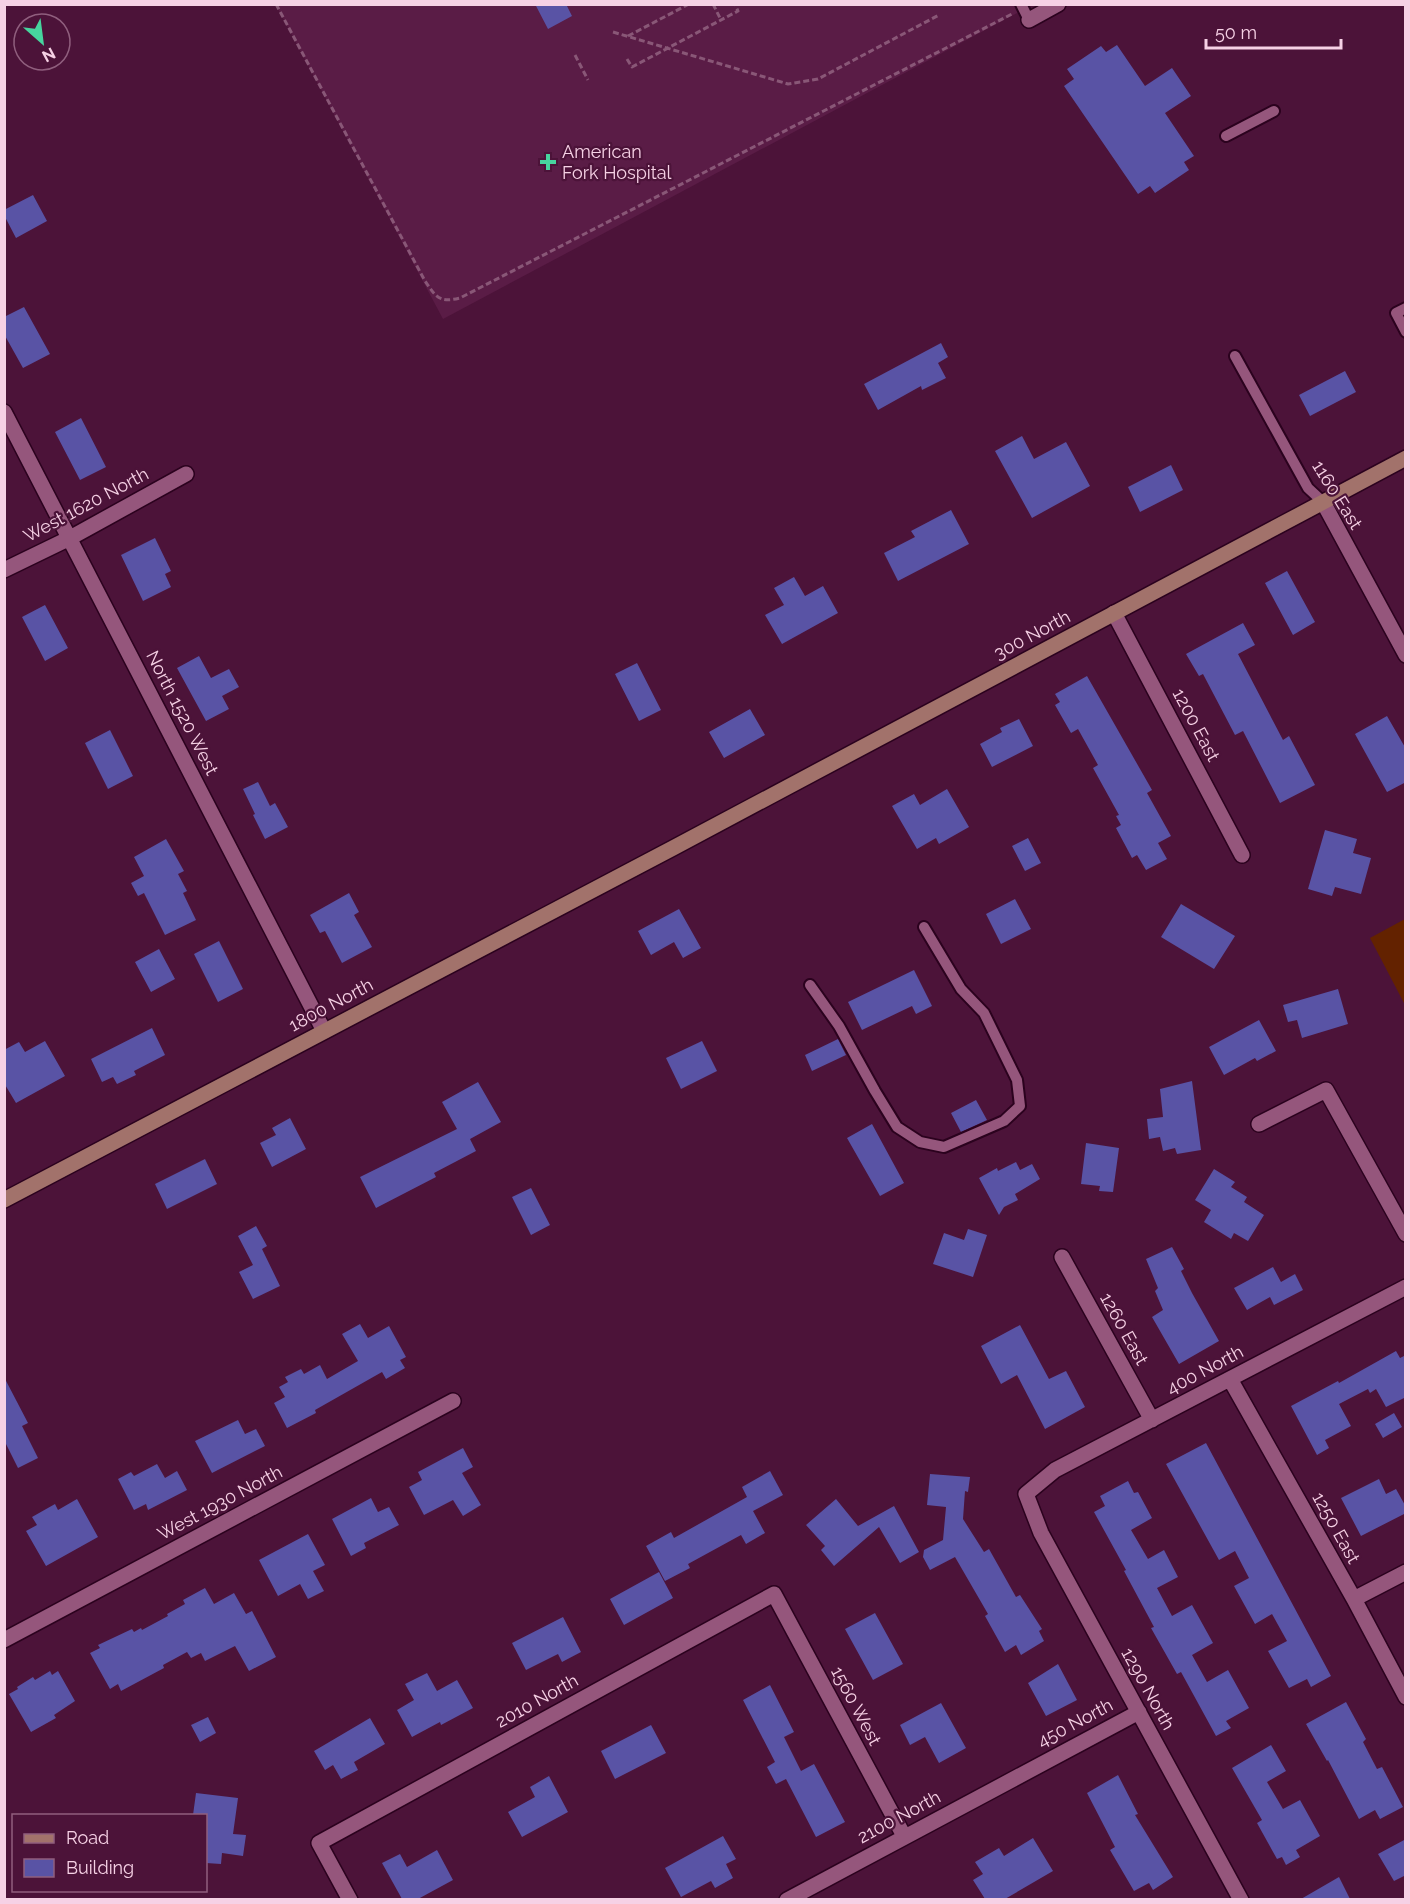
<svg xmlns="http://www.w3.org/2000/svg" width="1410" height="1904" viewBox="0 0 1410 1904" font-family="Raleway,sans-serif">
<rect width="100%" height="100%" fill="#4c1339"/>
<path fill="#5a1c46" d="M276,5H1032L443,319Z"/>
<path fill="#632200" d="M1405,919V1005L1370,938Z"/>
<path fill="#5953a5" d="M535,4H566L572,16L548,29Z
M1117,45L1145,86L1172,68L1191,96L1165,113L1194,156L1184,162L1189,170L1155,193L1150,186L1138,194L1064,86L1074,79L1067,69L1101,46L1106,52Z
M33,195L47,221L16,238L4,215V210Z
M24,307L50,354L23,368L4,334V317Z
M941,343L948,357L938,363L946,378L922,390L921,386L878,410L864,384Z
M1345,371L1356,392L1310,416L1299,395Z
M81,418L106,467L80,480L55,432Z
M1022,436L1034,459L1066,442L1090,486L1032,518L995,451Z
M1171,465L1183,490L1140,512L1128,487Z
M951,510L969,544L898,581L884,553L915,537L911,531Z
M155,538L171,571L165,574L171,587L143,601L121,555Z
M1287,571L1315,622L1293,635L1265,583Z
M794,577L805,596L823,586L838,613L782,644L765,615L784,605L774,588Z
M45,605L68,648L45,661L22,617Z
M1243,623L1255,645L1238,654L1283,740L1289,736L1315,785L1280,803L1243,731L1235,735L1203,674L1199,676L1186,654Z
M199,656L211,678L229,669L239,687L222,696L229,709L206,721L177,668Z
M637,663L661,710L639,721L615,674Z
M1087,676L1152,790L1147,793L1171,836L1158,843L1167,859L1146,870L1137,855L1132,858L1116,828L1121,825L1116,816L1119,815L1093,768L1098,765L1078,729L1071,733L1055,705L1060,702L1055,694Z
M750,709L765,735L724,758L709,732Z
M1387,716L1406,749V782L1387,792L1355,734Z
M1019,719L1033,746L992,767L980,744L1002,732L1000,728Z
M110,730L133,776L108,789L85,743Z
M258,782L270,806L275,803L288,827L265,839L253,815L255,814L243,789Z
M947,789L969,827L939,844L936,838L917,849L892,806L914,794L920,805Z
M1325,830L1357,839L1353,853L1371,858L1361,894L1335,887L1332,896L1308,889Z
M1028,838L1041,863L1025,871L1012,846Z
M166,839L184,871L178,874L187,891L183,893L196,920L165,935L144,893L138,896L131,883L144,876L134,857Z
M349,893L359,912L354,915L372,947L342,963L325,931L320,933L310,915Z
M1015,899L1031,929L1001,944L986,914Z
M1181,904L1235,936L1214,969L1161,937Z
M679,909L701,948L683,958L674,942L651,955L638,931Z
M219,941L243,989L218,1002L194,954Z
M159,949L175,979L151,992L135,962Z
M914,970L932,1006L916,1014L912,1006L862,1030L848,1002Z
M1338,989L1348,1024L1302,1038L1297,1020L1288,1022L1283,1005Z
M1259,1020L1276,1051L1257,1061L1255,1058L1224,1075L1209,1047Z
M152,1028L165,1055L134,1071L136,1075L117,1084L113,1077L102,1082L91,1059Z
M838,1039L846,1055L812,1071L805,1055Z
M45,1041L65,1076L16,1103L4,1083V1050L19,1042L25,1052Z
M702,1041L717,1071L681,1089L666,1058Z
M1192,1081L1201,1150L1177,1154L1175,1148L1163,1151L1160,1137L1149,1139L1147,1119L1163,1117L1160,1089Z
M478,1082L501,1122L470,1139L476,1151L434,1173L436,1177L376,1208L360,1177L457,1129L442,1102Z
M976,1100L987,1120L961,1132L951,1113Z
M290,1118L306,1149L272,1167L260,1143L276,1135L272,1128Z
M872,1124L904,1183L880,1196L847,1138Z
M1086,1143L1119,1148L1113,1192L1099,1191L1100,1186L1081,1184Z
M205,1159L217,1184L167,1209L155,1184Z
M1016,1162L1020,1170L1032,1164L1040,1179L1015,1194L1018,1200L1004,1207L999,1215L979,1178L997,1168L998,1171Z
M1214,1169L1235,1182L1231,1187L1247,1197L1244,1202L1264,1215L1248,1241L1234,1233L1231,1239L1204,1222L1211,1210L1195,1200Z
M531,1188L550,1225L531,1235L512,1197Z
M256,1226L267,1246L262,1249L280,1286L253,1299L239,1272L253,1265L238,1236Z
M968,1229L987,1235L973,1277L933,1264L944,1233L964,1240Z
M1172,1247L1184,1269L1181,1271L1192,1293L1219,1341L1179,1364L1152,1317L1163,1310L1155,1291L1158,1288L1146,1259Z
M1273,1267L1281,1282L1295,1274L1303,1290L1274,1305L1270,1297L1247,1310L1234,1288Z
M360,1324L368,1338L389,1326L406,1357L400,1360L405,1368L386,1379L382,1372L315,1410L316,1413L287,1428L274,1403L285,1397L279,1387L288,1382L285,1377L301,1369L304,1374L320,1365L327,1379L358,1361L342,1334Z
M1020,1325L1049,1379L1066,1371L1085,1407L1045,1429L1017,1375L1001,1384L981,1346Z
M1396,1351L1400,1358L1406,1355V1397L1386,1407L1376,1389L1370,1393L1368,1389L1339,1404L1351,1426L1325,1440L1329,1448L1317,1455L1291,1406L1338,1381L1339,1383Z
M4,1377L28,1423L22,1426L38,1458L18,1468L4,1440Z
M1394,1413L1402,1427L1383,1438L1375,1424Z
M238,1420L245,1434L256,1429L265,1446L212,1473L195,1441Z
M1206,1443L1331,1676L1311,1687L1307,1679L1289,1688L1268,1651L1287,1641L1272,1614L1255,1624L1234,1586L1249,1578L1235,1551L1219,1560L1166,1464Z
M463,1448L473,1467L462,1473L481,1505L463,1516L453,1500L424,1515L409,1487L422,1480L418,1472Z
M157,1464L165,1478L177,1471L187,1490L148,1510L146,1504L134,1510L118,1479L131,1472L134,1476Z
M770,1471L783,1495L753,1511L765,1533L746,1544L741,1535L688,1564L690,1568L665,1581L646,1546L671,1532L674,1538L747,1497L742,1487Z
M930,1474L970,1477L968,1492L965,1491L963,1519L984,1552L989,1549L1016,1597L1020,1595L1042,1629L1039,1631L1044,1641L1021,1655L1016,1645L1005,1652L985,1616L988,1614L955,1557L930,1570L923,1557L924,1550L943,1540L946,1507L927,1505Z
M1379,1479L1386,1494L1396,1489L1406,1507V1513L1361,1536L1341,1498Z
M1128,1481L1134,1493L1138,1492L1152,1518L1131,1530L1148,1559L1164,1550L1178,1577L1157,1588L1172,1616L1192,1605L1213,1643L1192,1655L1207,1682L1228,1670L1249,1708L1226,1721L1231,1728L1216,1736L1181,1672L1177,1674L1151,1628L1154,1627L1124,1571L1126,1570L1094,1512L1105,1506L1100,1496Z
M371,1498L378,1512L389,1507L399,1525L364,1543L366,1548L351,1556L332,1519Z
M77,1499L98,1537L46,1566L26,1531L37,1525L32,1517L55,1504L58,1510Z
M836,1499L858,1526L894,1506L919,1552L900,1563L879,1527L834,1566L821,1550L825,1546L806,1525Z
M308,1534L325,1565L313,1571L324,1591L308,1599L300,1584L278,1596L259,1560Z
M659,1572L673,1598L624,1625L610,1599Z
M205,1588L214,1604L234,1593L246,1614L252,1611L276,1657L249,1671L235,1646L205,1661L201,1653L191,1658L187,1652L163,1665L164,1668L121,1691L118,1684L110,1689L90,1653L100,1648L98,1645L132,1629L134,1632L141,1628L142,1630L168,1616L167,1614L185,1604L183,1600Z
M875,1613L903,1664L873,1680L845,1629Z
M563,1617L581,1652L562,1662L558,1654L526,1670L512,1643Z
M1058,1664L1077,1700L1046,1716L1028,1683Z
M50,1671L52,1675L58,1671L75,1701L54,1715L56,1718L31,1732L9,1694L18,1689L17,1687L33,1677L35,1680Z
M427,1673L437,1691L457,1680L473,1708L441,1725L440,1722L412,1737L397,1710L414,1700L405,1684Z
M770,1685L794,1732L784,1737L801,1771L814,1764L845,1822L816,1837L786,1779L776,1784L767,1767L775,1762L743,1700Z
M1346,1702L1366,1739L1363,1742L1377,1769L1382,1767L1403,1807L1380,1819L1375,1810L1359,1819L1328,1760L1327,1761L1306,1724Z
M941,1703L966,1748L939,1763L925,1737L910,1745L900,1725Z
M208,1717L216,1733L200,1742L191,1725Z
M370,1718L385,1744L354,1762L358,1770L341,1779L333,1765L325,1770L314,1751Z
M651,1725L666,1753L615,1779L601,1751Z
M1271,1745L1286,1771L1267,1782L1283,1809L1300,1800L1320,1836L1296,1850L1300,1857L1286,1865L1282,1857L1277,1859L1257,1823L1262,1820L1232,1768Z
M1118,1775L1138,1814L1135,1815L1173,1877L1153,1890L1149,1883L1134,1891L1110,1850L1115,1847L1087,1793Z
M549,1776L568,1812L522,1837L508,1812L535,1797L530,1787Z
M196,1793L238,1798L233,1834L246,1835L243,1856L222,1853L221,1864L206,1863V1815H193Z
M723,1836L736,1859L726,1864L733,1878L715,1888L711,1881L681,1897L665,1868Z
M1033,1838L1053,1871L1005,1899H985L973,1880L983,1874L975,1862L999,1848L1004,1856Z
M1406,1839V1875L1394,1881L1378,1854Z
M437,1850L453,1880L418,1899H402L382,1863L400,1854L407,1867Z
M1339,1877L1350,1899H1301Z"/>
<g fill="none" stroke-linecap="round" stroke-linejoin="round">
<g stroke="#2b021e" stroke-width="14">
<path id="lane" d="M1021,4L1029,20
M1226,136L1274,111
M1406,308L1396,313L1406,332
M1235,356L1308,488L1323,502
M810,985L839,1026L875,1091L897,1127L920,1142L944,1147L1004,1121L1020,1106L1017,1080L984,1013L961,989L924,927"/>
</g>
<g stroke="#2b021e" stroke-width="18">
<path id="street" d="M1029,20L1058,4
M4,412L324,1031
M1323,502L1406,655
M4,570L70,538L186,474
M1114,613L1242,855
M1259,1124L1326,1090L1406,1234
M1062,1257L1152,1420
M1230,1379L1354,1599L1406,1697
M1354,1599L1406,1572
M4,1640L453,1401
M350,1900L319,1843L774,1594L904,1836
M787,1900L1139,1712
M1241,1900L1041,1533L1026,1494L1055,1470L1406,1287"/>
</g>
<g stroke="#2b021e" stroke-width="18">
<path id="secondary" d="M4,1200L673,848L1406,458"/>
</g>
<path stroke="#895777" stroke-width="3" stroke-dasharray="6 3" stroke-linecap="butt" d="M276,4L425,281C436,297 439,303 460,298L1012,14
M713,4L721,20
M613,32L788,84L818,79L939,15
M628,36L689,4
M575,55L588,80
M627,59L632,67L738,11L735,4"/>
<use href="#lane" stroke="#95567c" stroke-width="10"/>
<use href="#street" stroke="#95567c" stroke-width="15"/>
<use href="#secondary" stroke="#a2726b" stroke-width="15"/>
</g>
<path fill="#47d49e" stroke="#4c1339" stroke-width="2" d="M545 153h6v6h6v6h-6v6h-6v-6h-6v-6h6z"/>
<g text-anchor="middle" stroke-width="4.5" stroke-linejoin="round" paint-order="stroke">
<g font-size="18" fill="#f6d1e5" stroke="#4c1339" text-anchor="start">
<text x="562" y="158">American<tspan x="562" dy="21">Fork Hospital</tspan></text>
</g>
<g font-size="18" fill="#f6d1e5" stroke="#4c1339">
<text transform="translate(1337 495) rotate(58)" y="6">1160 East</text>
<text transform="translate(86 505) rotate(-28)" y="6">West 1620 North</text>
<text transform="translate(1032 635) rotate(-28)" y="6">300 North</text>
<text transform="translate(182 713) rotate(63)" y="6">North 1520 West</text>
<text transform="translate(1196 725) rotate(62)" y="6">1200 East</text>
<text transform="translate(331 1005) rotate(-28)" y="6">1800 North</text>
<text transform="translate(1124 1329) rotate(61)" y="6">1260 East</text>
<text transform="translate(1205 1370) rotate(-28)" y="6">400 North</text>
<text transform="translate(220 1503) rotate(-28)" y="6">West 1930 North</text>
<text transform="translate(1336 1528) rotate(61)" y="6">1250 East</text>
<text transform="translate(1148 1689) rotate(61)" y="6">1290 North</text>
<text transform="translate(537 1701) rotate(-29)" y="6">2010 North</text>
<text transform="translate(856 1706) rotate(62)" y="6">1560 West</text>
<text transform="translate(1075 1723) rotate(-28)" y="6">450 North</text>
<text transform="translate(899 1817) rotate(-28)" y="6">2100 North</text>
</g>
</g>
<rect width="1410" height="1904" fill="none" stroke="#f6d1e5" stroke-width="12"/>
<rect x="12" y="1814" width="195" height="78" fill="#4c1339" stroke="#905f7e" stroke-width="1.5"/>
<rect x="24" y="1834" width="30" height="9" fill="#a2726b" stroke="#905f7e" stroke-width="1.5"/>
<text x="66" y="1844" font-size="18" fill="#f6d1e5">Road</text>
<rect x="24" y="1859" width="30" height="18" fill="#5953a5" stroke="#905f7e" stroke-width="1.5"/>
<text x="66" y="1874" font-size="18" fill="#f6d1e5">Building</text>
<g transform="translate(42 42) rotate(152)"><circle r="28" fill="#4c1339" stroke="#905f7e" stroke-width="1.5"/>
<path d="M0-4.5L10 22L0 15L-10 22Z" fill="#47d49e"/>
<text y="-9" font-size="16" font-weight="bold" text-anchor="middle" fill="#f6d1e5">N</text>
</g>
<path d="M1206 39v9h135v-9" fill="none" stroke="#f6d1e5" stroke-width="3"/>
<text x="1215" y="39" font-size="18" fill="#f6d1e5" stroke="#4c1339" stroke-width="4.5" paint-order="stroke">50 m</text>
</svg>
